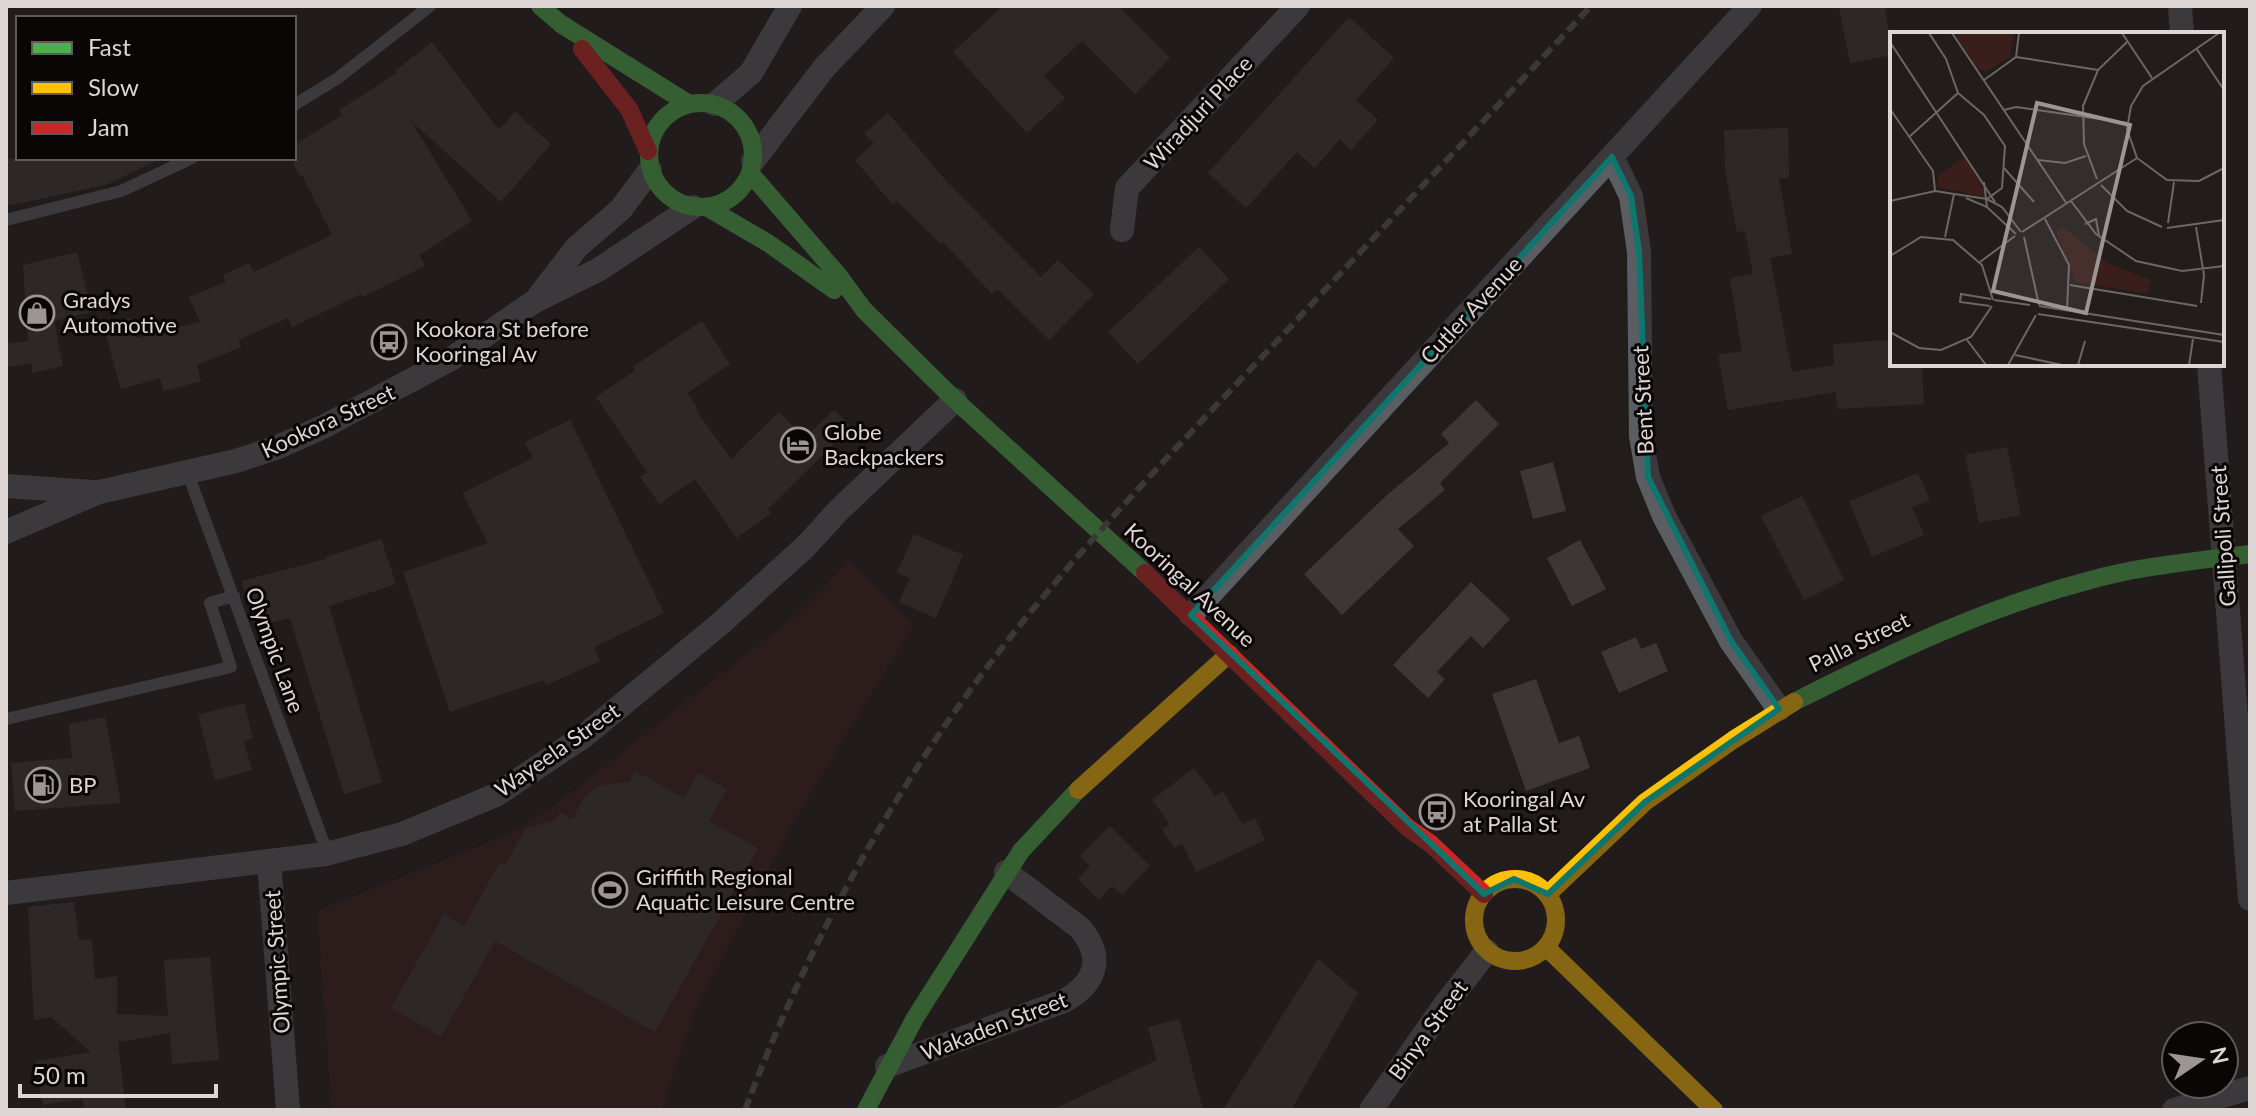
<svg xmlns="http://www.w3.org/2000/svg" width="2256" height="1116" viewBox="0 0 2256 1116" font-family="Lato,sans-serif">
<rect width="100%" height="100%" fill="#221c1b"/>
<path fill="#391e1c" d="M849,561L914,624L795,819L696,1008L662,1110H332L317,911L502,837L554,806L799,613Z"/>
<path fill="#3c3635" d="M1003,6H1118L1170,58L1135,94L1082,41L1044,76L1065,98L1027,133L953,52Z
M1852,6H1885L1892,55L1850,63L1839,8Z
M1349,17L1394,58L1356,100L1378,120L1351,150L1340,139L1315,168L1297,152L1246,208L1208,173Z
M432,42L499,130L515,112L551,144L501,202L411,121L472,221L420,255L425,266L363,297L361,294L292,327L288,318L238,340L241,347L197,365L201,381L164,391L160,378L121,389L103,325L132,318L137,338L200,322L189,297L226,282L223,275L249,263L254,272L332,235L302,175L300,176L294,165V145L342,115L339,110L397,73L395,71Z
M888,113L948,183L1041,277L1058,260L1094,294L1049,340L997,289L992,294L943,242L941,244L897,201L893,205L855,160L874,143L864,133Z
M1788,128L1789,178H1779L1792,254L1770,258L1792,372L1834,365L1833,344L1892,340V364H1922L1924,404L1837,409L1836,392L1728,410L1718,355L1742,351L1730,278L1753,274L1745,231L1737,232L1725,171L1724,130Z
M6,158H162L106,185L6,206Z
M1199,247L1229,279L1138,364L1108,332Z
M77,252L92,312L54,321L63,366L32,373V363L6,367V344L28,341L23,265Z
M702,321L730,364L687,393L698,409L696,410L731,459L779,412L805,438L834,410L851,427L768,509L771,513L737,538L695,479L660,504L640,477L647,472L596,397L635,371L633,367Z
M1476,400L1499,424L1440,483L1445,490L1398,529L1414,546L1342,615L1304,574L1387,495L1449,443L1441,434Z
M570,420L664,613L594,647L600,661L546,685L544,680L450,712L403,572L488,543L463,493L533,458L525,442Z
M2007,447L2021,515L1979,523L1965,455Z
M1553,462L1566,511L1533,519L1520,471Z
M1918,473L1930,500L1912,507L1924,535L1872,557L1849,501Z
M1802,496L1844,580L1804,600L1761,516Z
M914,534L963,555L936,618L899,602L910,578L897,573Z
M381,539L396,584L329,606L382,782L344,794L290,618L254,627L242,581L326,559V557Z
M1580,540L1606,589L1572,606L1547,558Z
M1471,582L1510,619L1483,648L1471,636L1437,672L1445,679L1428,698L1393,665Z
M1636,637L1641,649L1656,643L1668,671L1619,693L1601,652Z
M1536,679L1559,743L1579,736L1590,768L1526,791L1492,694Z
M244,703L253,738L244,741L252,770L215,780L198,715Z
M105,717L121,803L15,811L11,763L72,758L69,724Z
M1194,768L1215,796L1223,791L1242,824L1255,818L1265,840L1196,872L1182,843L1174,848L1162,829L1170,824L1152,800Z
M635,771L684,798L698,773L727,789L709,821L758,848L655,1032L495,941L441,1037L391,1008L444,914L464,926L500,862L505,865L526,828L555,821L560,812L572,819L586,795L602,785L629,782Z
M1110,826L1150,866L1122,895L1112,886L1099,900L1078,879L1090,866L1080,856Z
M74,902L79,940L92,939L95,979L117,976V1014L168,1016L164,960L210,957L219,1060L172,1064L170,1033L118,1042L126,1110H85L82,1099L43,1105L35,1061L91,1052L51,1017L34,1020L28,907Z
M1318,959L1358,993L1291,1110H1223Z
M1179,1019L1203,1110H1052L1157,1060L1148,1027Z"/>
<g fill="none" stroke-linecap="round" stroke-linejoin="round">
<path stroke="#5a5e62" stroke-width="12" d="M294,105L338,78L430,6
M6,220L121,191L192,158
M188,474L323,841
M6,719L231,667L210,603L234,596"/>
<path stroke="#5a5e62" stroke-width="24" d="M2180,6L2182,34
M715,104L751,73L790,6
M1612,157L1631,196L1639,252L1641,436L1648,477L1664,516L1731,641L1779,709
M753,161L824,68L883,6
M1122,230L1127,188L1298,6
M539,296L577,247L621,209L650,170
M2209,364L2250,899
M6,486L93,492
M6,532L99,492L236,461L278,447L323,427L451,359L535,301L598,270L693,207
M1191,615L1750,6
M269,861L288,1110
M6,893L326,854L402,834L496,795L584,736L720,624L806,546L839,510L955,400
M887,1066L1064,1001C1096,983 1105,958 1080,928L1006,872
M1371,1110L1444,1006L1487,951
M2174,1110L2250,1088"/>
<path stroke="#4caf50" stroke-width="18" d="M540,6L561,24L689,104
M649 155a52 52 0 1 1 104 0a52 52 0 1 1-104 0Z
M750,173L839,276L864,310L955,400L1145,573
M708,208L768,243L834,290
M1794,702C1889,654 1984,608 2087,581C2140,566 2196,561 2250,554
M866,1110L915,1018L1021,851L1078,790"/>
<path stroke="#ffc107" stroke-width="18" d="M1078,790L1229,654
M1474 920a41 41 0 1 1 82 0a41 41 0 1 1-82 0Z
M1548,894L1645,802L1733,740L1794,702
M1546,947L1714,1110"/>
<path stroke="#c62828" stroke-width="18" d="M582,49L629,109L648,151
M1145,573L1408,828L1431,844L1484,894"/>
<path stroke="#5c5b5c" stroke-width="6" stroke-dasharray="12 6" stroke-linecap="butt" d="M745,1110C807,945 896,783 1005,644C1089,537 1185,439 1278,340C1382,229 1487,117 1591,6"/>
</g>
<path d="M0 0H2256V1116H0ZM1612,157L1631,196L1639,252L1648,477L1731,641L1779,709L1645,802L1548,894L1514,879L1484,894L1191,615Z" fill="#221c1b" fill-opacity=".55" fill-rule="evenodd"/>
<path fill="none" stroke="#0f766e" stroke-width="6" stroke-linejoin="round" d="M1612,157L1631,196L1639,252L1648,477L1731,641L1779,709L1645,802L1548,894L1514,879L1484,894L1191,615Z"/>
<defs>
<g id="shop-ring" transform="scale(1.8)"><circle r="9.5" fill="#0a0605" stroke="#9c9594" stroke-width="1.5"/><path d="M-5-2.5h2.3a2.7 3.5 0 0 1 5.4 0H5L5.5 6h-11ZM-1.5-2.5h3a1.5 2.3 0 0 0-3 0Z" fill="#9c9594"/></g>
<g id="bus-ring" transform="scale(1.8)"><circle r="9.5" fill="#0a0605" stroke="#9c9594" stroke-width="1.5"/><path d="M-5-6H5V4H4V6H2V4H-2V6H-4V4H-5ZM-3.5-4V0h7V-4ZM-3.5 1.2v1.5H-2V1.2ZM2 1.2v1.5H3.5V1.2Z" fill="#9c9594"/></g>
<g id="hotel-ring" transform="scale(1.8)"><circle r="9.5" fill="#0a0605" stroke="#9c9594" stroke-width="1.5"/><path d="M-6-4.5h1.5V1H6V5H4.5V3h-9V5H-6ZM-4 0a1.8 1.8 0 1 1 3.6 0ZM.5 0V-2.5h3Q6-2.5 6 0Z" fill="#9c9594"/></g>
<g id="fuel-ring" transform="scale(1.8)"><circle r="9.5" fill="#0a0605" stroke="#9c9594" stroke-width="1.5"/><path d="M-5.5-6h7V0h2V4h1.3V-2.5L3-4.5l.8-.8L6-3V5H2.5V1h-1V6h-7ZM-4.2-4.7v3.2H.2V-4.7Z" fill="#9c9594"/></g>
<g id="stadium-ring" transform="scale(1.8)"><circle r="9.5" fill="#0a0605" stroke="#9c9594" stroke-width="1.5"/><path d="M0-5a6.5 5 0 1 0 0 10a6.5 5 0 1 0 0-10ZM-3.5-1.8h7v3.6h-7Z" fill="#9c9594"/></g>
</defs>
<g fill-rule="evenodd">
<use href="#shop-ring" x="37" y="313"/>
<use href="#bus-ring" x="389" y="342"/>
<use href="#hotel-ring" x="798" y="445"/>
<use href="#fuel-ring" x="43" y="785"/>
<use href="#bus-ring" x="1437" y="812"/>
<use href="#stadium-ring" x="610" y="890"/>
</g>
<g text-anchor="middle" stroke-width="6" stroke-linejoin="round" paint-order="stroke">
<g font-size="22" fill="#ded6d5" stroke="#0a0605">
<text transform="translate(1198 113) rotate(-47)" y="8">Wiradjuri Place</text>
<text transform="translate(1471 310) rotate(-47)" y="8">Cutler Avenue</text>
<text transform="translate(1643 400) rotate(-93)" y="8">Bent Street</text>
<text transform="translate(328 421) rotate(-25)" y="8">Kookora Street</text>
<text transform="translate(2223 536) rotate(-94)" y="8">Gallipoli Street</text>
<text transform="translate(1190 585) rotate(43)" y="8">Kooringal Avenue</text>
<text transform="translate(1859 642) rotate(-26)" y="8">Palla Street</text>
<text transform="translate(275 650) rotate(70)" y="8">Olympic Lane</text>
<text transform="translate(557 750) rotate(-35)" y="8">Wayeela Street</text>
<text transform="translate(277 962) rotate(-94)" y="8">Olympic Street</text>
<text transform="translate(994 1026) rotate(-21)" y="8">Wakaden Street</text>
<text transform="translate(1428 1030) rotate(-54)" y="8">Binya Street</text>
</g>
<g font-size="22" fill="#ded6d5" stroke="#0a0605" text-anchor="start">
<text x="63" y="308">Gradys<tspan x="63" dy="25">Automotive</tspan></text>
<text x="415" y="337">Kookora St before<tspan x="415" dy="25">Kooringal Av</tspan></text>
<text x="824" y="440">Globe<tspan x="824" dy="25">Backpackers</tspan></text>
<text x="69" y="793">BP</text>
<text x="1463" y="807">Kooringal Av<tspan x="1463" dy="25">at Palla St</tspan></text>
<text x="636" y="885">Griffith Regional<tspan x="636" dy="25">Aquatic Leisure Centre</tspan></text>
</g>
</g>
<g transform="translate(1890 32)">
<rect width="334" height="334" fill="#221c1b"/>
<path d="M64,1H124L120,25L96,40L88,37ZM74,125L96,160L95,165L48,155V143ZM173,195L218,231L261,248L258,262L185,250L166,199Z" fill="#391e1c"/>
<path fill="none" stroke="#6d6665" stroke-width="2" d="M39,1L56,27L68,61L94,83L115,114L112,156L97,167M62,1L177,172M232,1L262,46M329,1L253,54L241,74L237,97L247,126L277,148L309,149L334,136M0,10L105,170M306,16L334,58M126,25L208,38M94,48L126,25L129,1M0,77L43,139L45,159M114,78L126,75L237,91M19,105L68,61M148,128L175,131L196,124M114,136L144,170M207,147L194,112L193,74L208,38L238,9M94,150L97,175M211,153L237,179L272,195M76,166L97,175L126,202M0,169L45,159L97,167L112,175L131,200M181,169L206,202L246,229L292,239L334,234M155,187L179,233L177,278M278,191L284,150M195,192L206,187L209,204M306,195L314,243L311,271M277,196L334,188M132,200L247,126M55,205L64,162M134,205L149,273M0,224L31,205L63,208L92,233L103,268M90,230L125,204M180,253L307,274M104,268L140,273M100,274L70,270L71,262L101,267M149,274L334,303M148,282L334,310M0,300L29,316L51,318L81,305L102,274M77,308L96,333M125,323L172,333M118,333L146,283M188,333L195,309M299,333L303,307"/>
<path fill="#9c9594" fill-opacity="0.15" stroke="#9c9594" stroke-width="4" d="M147,71L240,93L196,281L103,259Z"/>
<rect width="334" height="334" fill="none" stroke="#ded6d5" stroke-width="4"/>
</g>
<rect width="2256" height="1116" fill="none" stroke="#ded6d5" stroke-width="16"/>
<rect x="16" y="16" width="280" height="144" fill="#0a0605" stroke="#5f5958" stroke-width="2"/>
<rect x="32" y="42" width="40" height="12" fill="#4caf50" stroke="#5f5958" stroke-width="2"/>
<text x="88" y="56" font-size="24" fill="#ded6d5">Fast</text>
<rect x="32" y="82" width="40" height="12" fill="#ffc107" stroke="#5f5958" stroke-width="2"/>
<text x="88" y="96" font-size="24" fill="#ded6d5">Slow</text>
<rect x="32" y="122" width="40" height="12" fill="#c62828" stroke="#5f5958" stroke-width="2"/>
<text x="88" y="136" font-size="24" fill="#ded6d5">Jam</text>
<g transform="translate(2200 1060) rotate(77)"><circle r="38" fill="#0a0605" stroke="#5f5958" stroke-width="2"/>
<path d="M0-6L14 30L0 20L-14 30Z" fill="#9c9594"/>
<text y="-12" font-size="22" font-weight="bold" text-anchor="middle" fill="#ded6d5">N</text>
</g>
<path d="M20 1084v12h196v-12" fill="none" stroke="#ded6d5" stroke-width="4"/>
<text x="32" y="1084" font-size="24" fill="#ded6d5" stroke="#0a0605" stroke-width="6" paint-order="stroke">50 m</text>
</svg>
